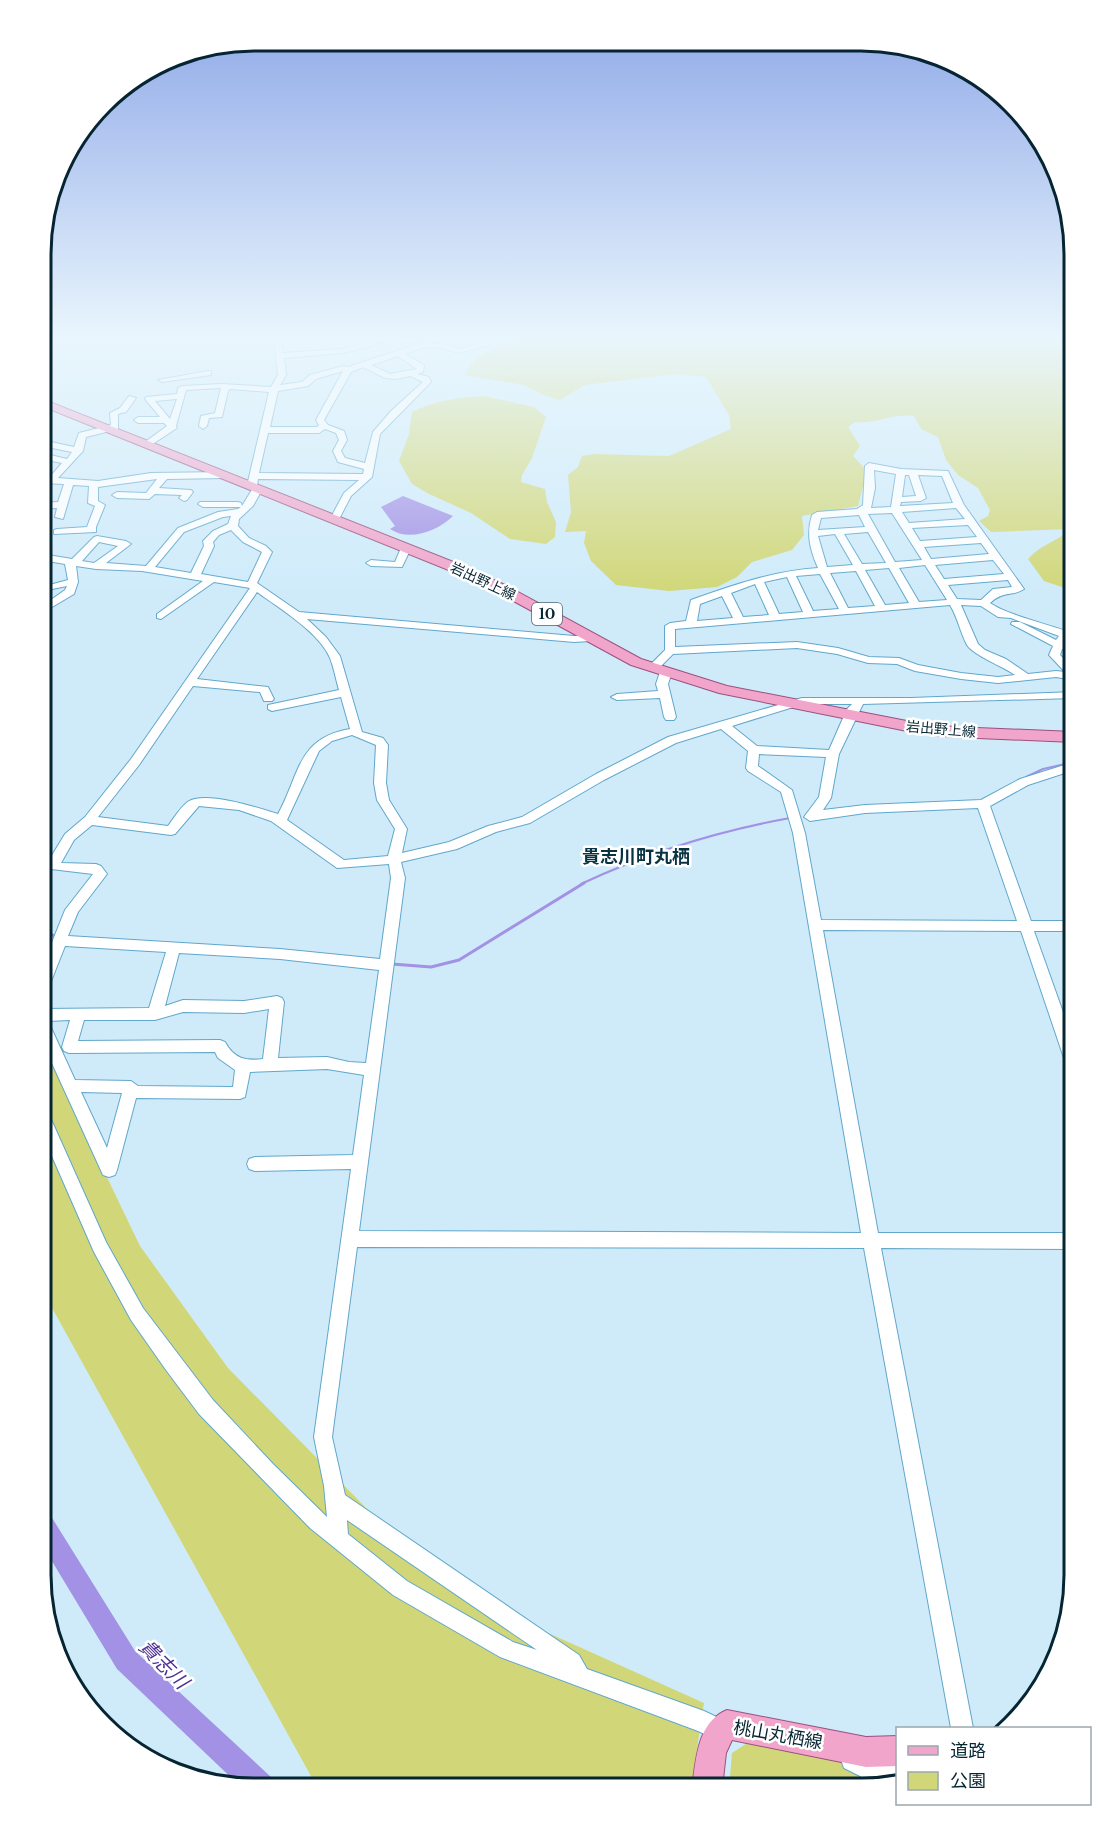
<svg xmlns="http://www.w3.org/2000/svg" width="1115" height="1829" viewBox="0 0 1115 1829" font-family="'Libre Baskerville','Noto Sans JP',serif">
<rect width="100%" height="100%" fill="#cfebfa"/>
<path fill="#d1d778" d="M531,337H1074V591L1044,581L1028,559C1040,545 1058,541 1071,529L991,532L979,521L988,516L990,510L978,488L958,475L946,460L938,437L921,429L914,416C891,413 878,424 855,422L848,427L860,446L853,456L867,471L858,506L802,516L804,535L792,550L752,562L737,577L717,587L669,591L616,585L591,561L584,543L586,531L565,532L571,512L568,475L578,467L582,456L594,454L669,456L731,429L729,415L706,377L675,374L585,385L560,400L543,395L524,385L465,375C482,344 502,347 531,337Z
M484,396L534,407L546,417L532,458L522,475L521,482L545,489L547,502L556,522L555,537L546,544L510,539L471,513L427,493L412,484L399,461L409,434L412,412C436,400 457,398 484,396Z
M41,1040L140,1246L228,1368L376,1518L546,1632L704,1703L691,1788L317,1787L41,1288Z
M749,1742L897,1761V1781L862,1788H729L732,1753Z"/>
<path fill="#a291e5" d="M403,496L453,516C438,531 409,542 390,529L395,526L381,507Z"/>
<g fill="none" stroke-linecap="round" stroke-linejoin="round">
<path stroke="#a291e5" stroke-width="2" d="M1026,777L1043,769L1074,762
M581,884C647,853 719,831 790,818"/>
<path stroke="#a291e5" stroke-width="3" d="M41,933L57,936
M392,964L431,967L459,960L584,883"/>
<path fill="#a291e5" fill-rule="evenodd" d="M41,1509L49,1513L135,1651L271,1777L275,1787H241L117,1669L41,1543Z"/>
<g stroke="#60a7cb" stroke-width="2">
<path id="minor" d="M274,337H281L283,353L342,349L367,342L375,338L412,339L419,337L423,339L412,343L377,342L373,346L342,353L284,358L286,375L280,385L302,382L310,375L343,366L348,367L420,343L439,344L442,341V337H449L450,341L446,345L459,349L479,344L468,337H476L490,345L459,353L441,348L424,347L405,354L424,365L423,372L417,374L429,377L431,382L380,434L372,477L351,496L338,521L330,519L344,493L359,480L258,479L257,486L263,488L253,506L239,519L238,526L249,538L266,546L272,552L257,583L299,612L574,636L591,635L596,638L591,641L574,642L307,619L326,637L340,656L362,732L383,738L388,745L386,783L389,800L407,829L402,853L449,842L488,826L522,817L596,774L668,737L802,698H911L1074,692V698L863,704L839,754L831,798L823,810L865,805L981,800L1020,779L1074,762V770L1028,785L990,806L1031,921H1074V931H1034L1074,1043V1070L1069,1068L1066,1064L1021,931L823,930L878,1233H1074V1249L881,1248L973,1728H951L864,1248L357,1247L332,1437L345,1495L579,1655L587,1669L704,1711L727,1722L730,1730L727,1738L719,1741L698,1731L500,1657L393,1595L310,1528L199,1414L166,1370L131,1320L94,1252L41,1131V1107L46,1108L106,1242L143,1308L213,1400L273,1464L327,1517L324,1486L314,1437L351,1169L255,1171L249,1169L247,1164L249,1159L255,1157L353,1155L364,1075L327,1069L250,1072L245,1097L240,1099L136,1098L117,1170L115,1175L109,1177L103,1175L41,1039V1009L149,1008L166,952L65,946L48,989L46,993L41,994V970L65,910L93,874L51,869L41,874V863L51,857L65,834L85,817L131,759L250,588L214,582L161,619L157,618V614L203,581L142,571L96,569L76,566L78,582L74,594L42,613V606L65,590L67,586L52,589L42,595V587L68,580L65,564L42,560V554L72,559L94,537L97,536L126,541L131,544L106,563L146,566L178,528L218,512L238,509L241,507H203L198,504L200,502H238L241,503L242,506L253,488L247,486L269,392L230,389L228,391L222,417L209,418L207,426L203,429L199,426L201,416L215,413L221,388L186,390L176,426L177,428L148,447L144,444L145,442L167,426L164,423H138L134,420L138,417H160L145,399L146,397L177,394L178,388L182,386L221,384L271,387L278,375ZM398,356L417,369L390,374L371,365ZM363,367L385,378L396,379L410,376L423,382L391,411L373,432L365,463L345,458L341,451L347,440L344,431L328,425L324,420L351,372ZM343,371L316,420L319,425L317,427H270L278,391L308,386L316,379ZM177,399L170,419L155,401ZM325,429L336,433L339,440L333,451L338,462L364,469L363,474L259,473L268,433H319ZM231,516L228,524L213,531L203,541L204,546L191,573L155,567L184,532L223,517ZM231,530L243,542L262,552L248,582L201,574L214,546L213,542L219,535ZM99,542L118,546L94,563L82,561ZM257,592C279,608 320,633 330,658C334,668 336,680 339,690L268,705V709L272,711L341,697L350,729C297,738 300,774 278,814C259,808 207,791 189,801C181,806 174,818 168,826L98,817L139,765L193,686L260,692L264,701H272L274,699L268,687L197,679ZM803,704H852L847,709L829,750L757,746L732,726ZM721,729L748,751L746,768L748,771L781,792L793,833L861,1233L359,1231L405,878L401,862L457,849L496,832L530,823L604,780L676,743ZM352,735L376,745L374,783L377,800L395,829L388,856L344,860L287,820L319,751L332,741ZM759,754L826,757L819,797L804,817L810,821L865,813L978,808L1017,921L821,920L805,833L792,790L758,766ZM199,806L239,810L271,821L337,868L389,864L391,878L380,959L280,949L68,936L78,912L107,874L101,866L96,864L61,863L74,840L92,825L171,835L175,834ZM179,953L280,959L379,970L366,1063L349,1062L327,1057L278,1058L284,1002L282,998L277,996L244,1001L183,1000L165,1006ZM269,1009L263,1059C246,1061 234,1059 225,1042L220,1040L78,1041L84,1020H155L183,1012L244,1013ZM70,1020L62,1047L64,1051L69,1053L215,1052L218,1058L235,1070L233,1087L138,1086L131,1081L75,1080L48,1021ZM81,1092L122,1093L107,1148ZM347,1520L537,1650L513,1642L407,1581L348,1534Z
M208,371H211V375L162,382L158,380Z
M129,396L136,398L126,412L118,414V429L86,437L83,451L58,478L98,481L151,473L225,472L230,475L225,478L167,479L159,488L191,490L193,492L187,500L184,501L179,498L182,495L155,494L149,499L117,498L112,495L117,492L146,493L157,479L98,487V501L105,505L96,527V532L54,534V530L57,529L87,527L95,506L88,503L89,486L73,485L63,519L55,517L57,508L42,509V503L58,502L64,484L42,483V477L49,478L62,463L42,459V453L67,459L72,452L42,446V440L74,447L79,433L111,425L110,413L120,408Z
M869,463L901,469L948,471L964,505L1024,589C1012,597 1004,590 990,603C1008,615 1043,623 1066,631L1074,632V638H1068L1065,643L1074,645V651L1062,649L1060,655L1074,669V680L1056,677L998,683L961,679L915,671L897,664L868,663L837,654L797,648L673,654L658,669H650V665L665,650V626L670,623L686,621L691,600C733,585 773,571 818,568C810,550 806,534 812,515L817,512L857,509L863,505L865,466ZM874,470L896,474L891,507L871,508L875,488ZM905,475H909L916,496L902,497ZM918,475L942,476L953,503L900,506L901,502L921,501L926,498ZM956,508L965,519L909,523L902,512ZM892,513L922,560L895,562L868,514ZM859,515L865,527L818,530L821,518ZM968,525L977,537L920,541L912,528ZM868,532L886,563L862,564L844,534ZM835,534L853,565L827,567L818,536ZM981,543L989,554L931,559L924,547ZM993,560L1004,574L944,579L935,565ZM925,565L947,600L919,602L899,568ZM889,568L909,603L885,605L865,570ZM856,571L875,606L848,608L830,573ZM820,574L839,609L813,611L796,576ZM787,577L803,612L779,614L764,582ZM1008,580L1012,587L993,589L981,600L957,599L948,585ZM755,584L769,615L743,617L731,593ZM722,596L733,618L697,621L700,604ZM950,605C958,618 960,632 967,645C973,655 1004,667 1015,675L998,677L961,673L918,665L899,658L869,657L838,648L797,642L675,647V629ZM961,605L981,606L998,617L1011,618L1059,636L1056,640L1020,622H1012L1011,624L1053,646L1049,655L1065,672L1056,671L1028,674L1006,659L985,650L978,644Z
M406,545L411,548L402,567L371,566L366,563L371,560L395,562L401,548Z
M666,669L672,672L668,684L676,717L674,720H666L664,717L660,698L617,700L611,697L617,694L658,691L656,684L660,672Z
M852,1749L867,1756L898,1759V1781L864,1778L844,1768L841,1760L844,1752Z"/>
</g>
<g stroke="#99517e" stroke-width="2">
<path id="major" d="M42,399L461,565L507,586L641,659L727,686L917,723L954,727L1074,732V742L954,737L917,733L719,693L631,665L497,592L451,571L42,406Z
M727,1710L866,1737L898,1736V1766L866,1767L732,1740L726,1753L722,1788H692C696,1760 697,1722 727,1710Z"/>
</g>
<use href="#minor" fill="#fff" fill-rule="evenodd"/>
<use href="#major" fill="#f1a5ca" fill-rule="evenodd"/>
</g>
<linearGradient id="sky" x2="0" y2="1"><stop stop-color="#8ca6e7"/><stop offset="0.57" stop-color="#e9f6fd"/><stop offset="1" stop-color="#e9f6fd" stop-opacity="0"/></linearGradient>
<rect width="1115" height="593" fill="url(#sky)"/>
<g text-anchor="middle" stroke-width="5" stroke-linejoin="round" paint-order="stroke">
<g font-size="14" fill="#062533" stroke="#fff">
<text transform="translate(483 581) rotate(25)" y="5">岩出野上線</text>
<text transform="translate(941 729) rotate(5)" y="5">岩出野上線</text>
</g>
<rect fill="#fff" stroke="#516670" stroke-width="1.5" x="532" y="603" width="30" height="22" rx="4.5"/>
<g font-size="14" font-weight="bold" fill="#062533">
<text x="547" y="619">10</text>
</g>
<g font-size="18" font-weight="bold" fill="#093243" stroke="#fff">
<text x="636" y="863">貴志川町丸栖</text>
</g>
<g font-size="18" fill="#062533" stroke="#fff">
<text transform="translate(778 1735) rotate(10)" y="6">桃山丸栖線</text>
</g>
<g font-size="20" font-style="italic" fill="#503394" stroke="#fff">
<text transform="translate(164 1664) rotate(45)" y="7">貴志川</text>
</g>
</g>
<path d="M0 0H1115V1829H0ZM254 51H861A203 203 0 0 1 1064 254V1575A203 203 0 0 1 861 1778H254A203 203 0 0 1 51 1575V254A203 203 0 0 1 254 51Z" fill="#fff" fill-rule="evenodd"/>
<path fill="none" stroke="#062533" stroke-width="3" d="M254 51H861A203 203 0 0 1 1064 254V1575A203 203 0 0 1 861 1778H254A203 203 0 0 1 51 1575V254A203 203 0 0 1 254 51Z"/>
<rect x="896" y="1727" width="195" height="78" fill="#ffffff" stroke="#9ba8ad" stroke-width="1.5"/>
<rect x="908" y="1746" width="30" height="9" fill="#f1a5ca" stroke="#9ba8ad" stroke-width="1.5"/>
<text x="950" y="1757" font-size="18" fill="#062533">道路</text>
<rect x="908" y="1772" width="30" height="18" fill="#d1d778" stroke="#9ba8ad" stroke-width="1.5"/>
<text x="950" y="1787" font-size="18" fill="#062533">公園</text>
</svg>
